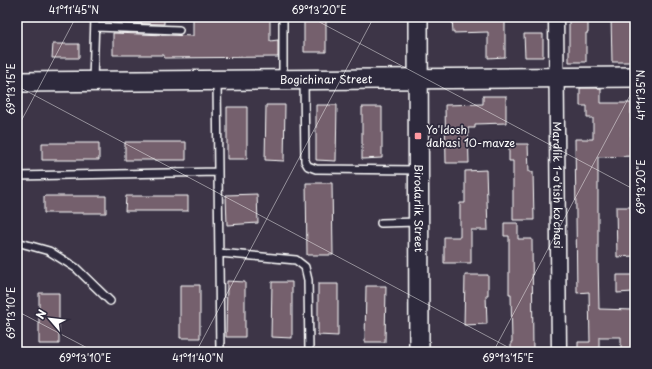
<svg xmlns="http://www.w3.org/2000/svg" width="652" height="369" viewBox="0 0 652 369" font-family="'Playpen Sans',sans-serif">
<rect width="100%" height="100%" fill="#3d3547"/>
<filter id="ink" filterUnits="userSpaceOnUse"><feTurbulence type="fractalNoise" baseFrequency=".025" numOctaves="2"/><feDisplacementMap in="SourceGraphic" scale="8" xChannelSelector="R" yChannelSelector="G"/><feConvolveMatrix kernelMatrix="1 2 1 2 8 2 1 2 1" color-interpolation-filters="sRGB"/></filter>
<g filter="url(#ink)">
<path fill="#75616d" stroke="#fff" d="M117,17H164V24L117,23Z
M193,17H270V41L278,40V57L164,58V55H113V33L193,36Z
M304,17H326V52H304Z
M452,17H505V57L488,58V32L453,33Z
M569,17H588V33H586V62H569Z
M611,17H631L632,62H612Z
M524,34H543V57H525Z
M53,44H79V58H52Z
M580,88H601V103H631V136H634L635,156L598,157V261L599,309L633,310V352H621V337H599V352H578V342H590L589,292L577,293L575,139H593V118H587V106H580Z
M483,96H506V123L475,124V128H468L469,163H446L445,105L483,104Z
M266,105H285L284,161L265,160Z
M316,105H337L336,161L316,160Z
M227,107H247V159H227Z
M362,107H382V158L362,159Z
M125,142H186V160H125Z
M42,143H99V160H42Z
M509,144H528L529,172H533L534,220H513V161H509Z
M486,170L488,230H471V263H444V237H460V203H465V171Z
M306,183H332L333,255H307Z
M257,194L258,223L227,225L226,195Z
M44,196H106V213H44Z
M126,196H188V211H125Z
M616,207H634V256L617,257Z
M504,223H518V239H532L533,352H511V342H512L511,294H509V236H504Z
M465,275H488V295H486L487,324L464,325Z
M617,275H633V292L617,293Z
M227,281L245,282V337H226Z
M272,282H292V338L271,337Z
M318,284H338V336L318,335Z
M180,285H200V338H180Z
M366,286H386L385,342H365Z
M39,293H59V344H39Z"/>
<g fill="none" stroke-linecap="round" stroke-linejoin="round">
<g stroke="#fff" stroke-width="10">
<path id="lane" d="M95,27L179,30
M283,80V17
M304,80L305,161L308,166L316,169L418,170
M93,81L95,17
M217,81L220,352
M17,176L218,172
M381,223L418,222
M17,242L49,251L76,268L110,301
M219,253L296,260L305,267L308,280L309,352"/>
</g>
<g stroke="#fff" stroke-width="17">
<g id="street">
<path id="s1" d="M556,17L559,352"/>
</g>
</g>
<g stroke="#fff" stroke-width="22">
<g id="secondary">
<path id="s2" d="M418,17L419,352"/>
<path id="s3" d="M17,82L635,77"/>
</g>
</g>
<use href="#lane" stroke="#2f2a3d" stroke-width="7"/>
<use href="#street" stroke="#2f2a3d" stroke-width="14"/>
<use href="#secondary" stroke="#2f2a3d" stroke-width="19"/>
</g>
</g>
<path fill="none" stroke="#fff" stroke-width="1" stroke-opacity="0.45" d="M310,17L635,190M17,86L517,352M17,129L76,17M17,311L95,352M196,352L374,17M493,352L635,86"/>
<rect fill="#ff9aa2" stroke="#2f2a3d" stroke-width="1.5" x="414" y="132" width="8" height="8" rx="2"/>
<g text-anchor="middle" stroke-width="3.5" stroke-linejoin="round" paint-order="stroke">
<g font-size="11" fill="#fff" stroke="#2f2a3d">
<text dy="4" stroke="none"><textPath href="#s3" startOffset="309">Bogichinar Street</textPath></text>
<text dy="4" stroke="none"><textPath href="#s1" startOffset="168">Mardlik 1-o'tish ko'chasi</textPath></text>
<text dy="4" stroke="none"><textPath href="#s2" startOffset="191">Birodarlik Street</textPath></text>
</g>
<g font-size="11" fill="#fff" stroke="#2f2a3d" text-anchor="start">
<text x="426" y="134">Yo'ldosh<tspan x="426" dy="13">dahasi 10-mavze</tspan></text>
</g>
</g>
<rect width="652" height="369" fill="none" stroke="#2f2a3d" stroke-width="44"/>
<g transform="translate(50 319) rotate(298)" stroke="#2f2a3d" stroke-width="3" paint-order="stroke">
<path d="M0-3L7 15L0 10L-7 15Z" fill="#ffffff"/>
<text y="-6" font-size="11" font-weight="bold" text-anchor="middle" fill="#ffffff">N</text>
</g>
<rect x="22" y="22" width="608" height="325" fill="none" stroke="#fff" stroke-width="1.5"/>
<g font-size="10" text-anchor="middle" fill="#fff">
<text x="74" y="14">41°11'45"N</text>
<text x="319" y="14">69°13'20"E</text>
<text transform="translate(11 89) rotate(-90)" y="4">69°13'15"E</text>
<text transform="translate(641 95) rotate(-90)" y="4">41°11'35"N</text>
<text transform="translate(641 187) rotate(-90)" y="4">69°13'20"E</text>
<text transform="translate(11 313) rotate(-90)" y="4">69°13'10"E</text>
<text x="85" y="362">69°13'10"E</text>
<text x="198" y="362">41°11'40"N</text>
<text x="508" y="362">69°13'15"E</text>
</g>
</svg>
